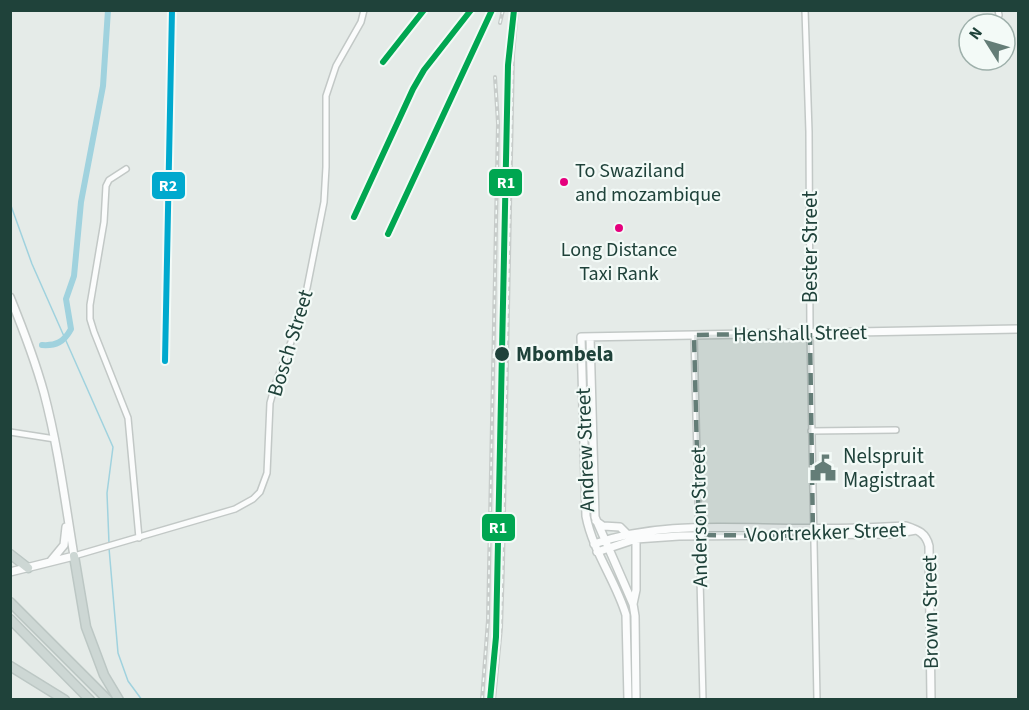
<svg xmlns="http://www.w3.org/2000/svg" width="1029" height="710" viewBox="0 0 1029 710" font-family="'Source Sans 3',sans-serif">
<rect width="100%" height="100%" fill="#e5ebe8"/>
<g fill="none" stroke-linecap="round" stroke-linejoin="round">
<path stroke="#a0d2de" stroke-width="1.5" d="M10,203L32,264L113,447L107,493L109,543
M109,548L118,653L128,681L142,700"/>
<path stroke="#a0d2de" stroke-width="6" d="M42,345C56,346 64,342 71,329L66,299L74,276L81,202L103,86L108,10"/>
<g stroke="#c2c8c6" stroke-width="8">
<path id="minor" d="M805,10L809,132L810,333L817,700
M998,10L999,15
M126,169L109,180L106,186L104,222L90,305V319L94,332L128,418L139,538
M694,335L703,700
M811,431L896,430
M10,432L55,439
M74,556L235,509L253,499L260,492L267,473L270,403L275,385L298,323L307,288L324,202L326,167V96L336,66L361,22L364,10"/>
</g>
<g stroke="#c2c8c6" stroke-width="10">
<path id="tertiary" d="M10,297C23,329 35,360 44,393C58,446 65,501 74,556L10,572
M590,337L595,517L633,604L635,616L636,700
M596,521L603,526L620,527L627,534
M594,544C648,525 705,527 763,528C810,529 858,529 906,526C918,530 926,533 929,546L931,700
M597,552L636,539L679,536L893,534L916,530
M50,562L64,545L66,527
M633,604L636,590V539
M628,700L626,615C616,581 593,552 586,516L581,337L1018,329"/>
</g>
<g stroke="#bcc7c4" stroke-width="11">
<path id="primary" d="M10,554L28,568
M74,556L86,627L104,675L119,700
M10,602L108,700
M10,619L90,700
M10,666L65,700"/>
</g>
<use href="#minor" stroke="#fbfcfc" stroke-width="5"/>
<use href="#tertiary" stroke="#fbfcfc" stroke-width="7"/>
<use href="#primary" stroke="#cdd7d4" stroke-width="8"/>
<g stroke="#c7ccca" stroke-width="4">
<path id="rail" d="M500,23L503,10
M383,62L424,10
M354,217L413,89L424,70L471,10
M388,234L492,10
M165,361L172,10
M482,700L488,620L495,275L498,123L495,77
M494,700L501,628L503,564L513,55L517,10"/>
</g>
<use href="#rail" stroke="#f3faf7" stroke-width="1.5" stroke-dasharray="4.5" stroke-linecap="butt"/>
<g stroke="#f3faf7" stroke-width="10">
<path id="rail-1" d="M383,62L424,10
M354,217L413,89L424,70L471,10
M388,234L492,10
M490,700L496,637L508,65L514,10"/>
</g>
<g stroke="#f3faf7" stroke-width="10">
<path id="rail-2" d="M165,361L172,10"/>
</g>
<use href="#rail-1" stroke="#00a651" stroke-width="6"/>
<use href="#rail-2" stroke="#00a9ce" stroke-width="6"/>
</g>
<path fill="#647d77" fill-opacity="0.2" stroke="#647d77" stroke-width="4.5" stroke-dasharray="12 8" stroke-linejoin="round" d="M810,333L813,536L699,535L694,335Z"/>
<defs>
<g id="civic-bare" transform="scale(2.07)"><path d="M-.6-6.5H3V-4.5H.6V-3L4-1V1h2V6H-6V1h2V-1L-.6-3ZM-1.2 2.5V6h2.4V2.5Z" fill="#647d77" stroke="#f3faf7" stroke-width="2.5" paint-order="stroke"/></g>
</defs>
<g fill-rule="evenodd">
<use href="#civic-bare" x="823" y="468"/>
</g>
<g fill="#e5007d" stroke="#f3faf7" stroke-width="2">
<circle cx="564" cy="182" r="5"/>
<circle cx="619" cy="228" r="5"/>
</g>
<circle fill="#1f423a" stroke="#f3faf7" stroke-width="2" cx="502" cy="354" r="8"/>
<g text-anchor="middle" stroke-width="4.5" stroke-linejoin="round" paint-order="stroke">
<g font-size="20" fill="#1f423a" stroke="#f3faf7" text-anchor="start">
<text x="575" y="177">To Swaziland<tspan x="575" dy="24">and mozambique</tspan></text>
<text x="619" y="256" text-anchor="middle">Long Distance<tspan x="619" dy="24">Taxi Rank</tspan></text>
</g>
<g font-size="21" fill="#1f423a" stroke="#f3faf7">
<text transform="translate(810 247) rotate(-90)" y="7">Bester Street</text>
<text transform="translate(800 333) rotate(-1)" y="7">Henshall Street</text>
<text transform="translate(290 343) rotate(-73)" y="7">Bosch Street</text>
<text transform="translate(585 450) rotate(-92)" y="7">Andrew Street</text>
<text transform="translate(699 517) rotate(-91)" y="7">Anderson Street</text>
<text transform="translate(826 532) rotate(-2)" y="7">Voortrekker Street</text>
<text transform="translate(930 612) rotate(-91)" y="7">Brown Street</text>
</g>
<g font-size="21" font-weight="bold" fill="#1f423a" stroke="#f3faf7" text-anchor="start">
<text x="516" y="361">Mbombela</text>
</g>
<g font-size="21" fill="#1f423a" stroke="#f3faf7" text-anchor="start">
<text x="843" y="463">Nelspruit<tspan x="843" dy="24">Magistraat</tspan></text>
</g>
</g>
<g stroke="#f3faf7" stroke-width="2">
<rect x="488" y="168" width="35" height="29" rx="6" fill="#00a651"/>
<rect x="151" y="171" width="35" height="29" rx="6" fill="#00a9ce"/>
<rect x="481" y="513" width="35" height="29" rx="6" fill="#00a651"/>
</g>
<g font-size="16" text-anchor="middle" font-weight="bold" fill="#fff">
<text x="506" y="188">R1</text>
<text x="168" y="191">R2</text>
<text x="498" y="533">R1</text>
</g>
<rect width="1029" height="710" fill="none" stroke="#1f423a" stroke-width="24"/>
<g transform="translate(987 42) rotate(307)"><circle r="28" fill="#f3faf7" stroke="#9eb0ab" stroke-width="1.5"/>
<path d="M0-4.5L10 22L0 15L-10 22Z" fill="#647d77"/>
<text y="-9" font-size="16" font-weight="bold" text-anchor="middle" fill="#1f423a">N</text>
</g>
</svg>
